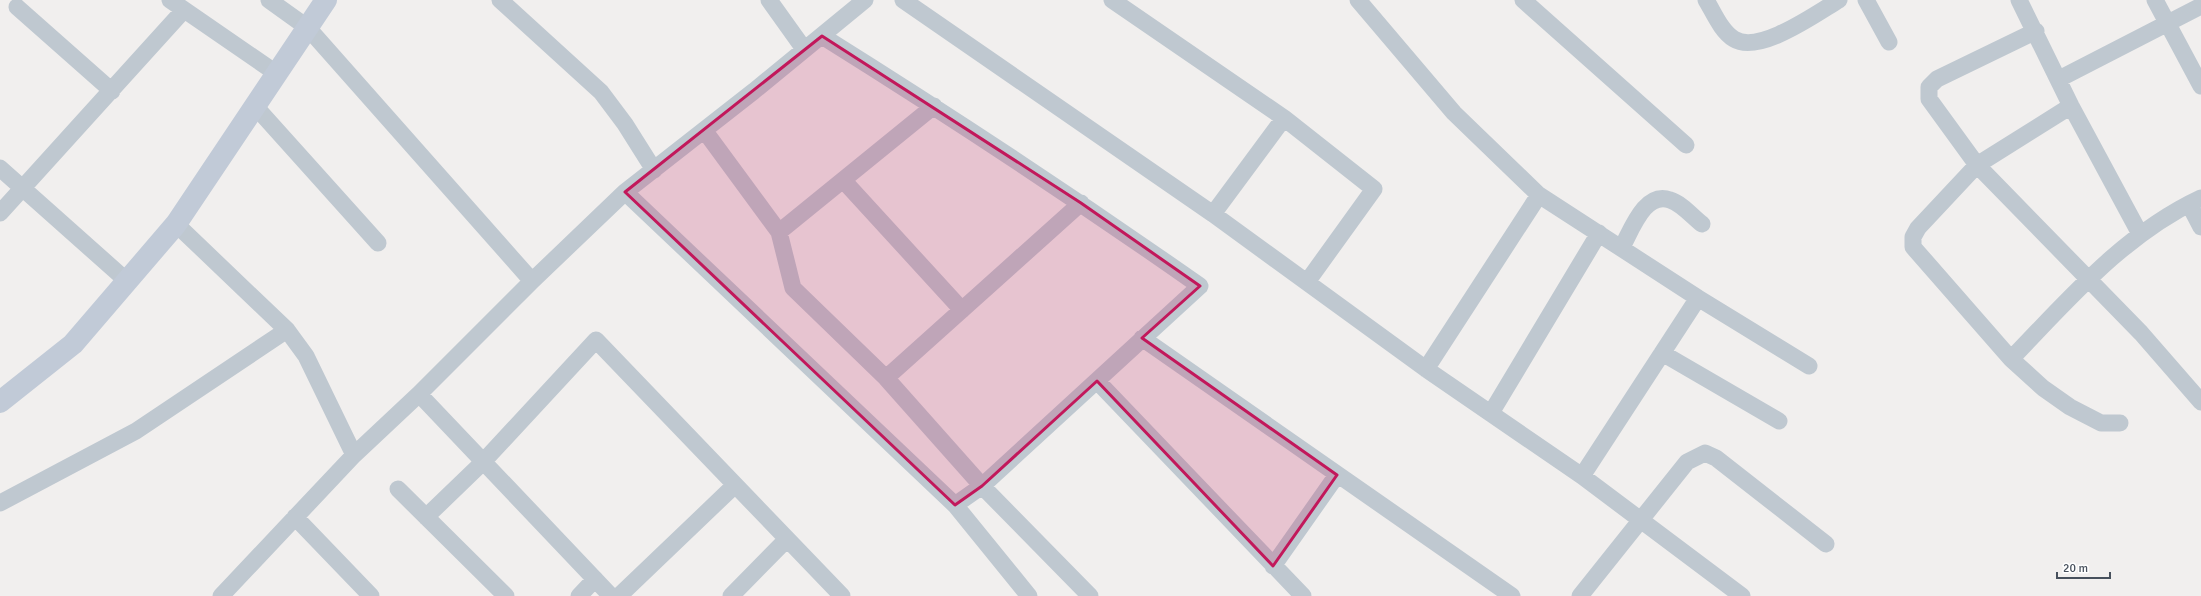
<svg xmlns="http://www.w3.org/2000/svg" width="2201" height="596" viewBox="0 0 2201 596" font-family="Signika,sans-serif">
<rect width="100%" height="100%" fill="#f1efee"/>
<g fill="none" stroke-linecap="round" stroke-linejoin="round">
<path stroke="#bfc8d0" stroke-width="17" d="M170,0L276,73
M269,0L308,28L532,281
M500,0L601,92L625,124L654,170
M769,0L804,49
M903,0L1213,214L1426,369L1582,476L1742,596
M1112,0L1284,118L1374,189L1307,282
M1358,0L1454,113L1539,195L1698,298L1809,366
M1523,0L1686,145
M1706,0C1714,13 1721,31 1734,39C1759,55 1817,13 1839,0
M1866,0L1889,42
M2019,0L2071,106L2140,234
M2155,0L2201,86
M17,7L112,91
M2036,31L1937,79L1929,87V99L1977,165L2141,333L2201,402
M822,36C950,116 1076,199 1200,286L982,486L955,505
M2059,79L2201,6
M254,105L378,243
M2071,106L1977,165L1918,228L1913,237V247L2011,359L2043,388L2070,407L2101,423H2120
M704,130L779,232L793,288L886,378L982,486L1090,596
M0,168L128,282
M843,180L962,310
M625,192L955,505L1029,596
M2189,204L2201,227
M0,213L183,11
M1213,214L1284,118
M176,224L287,330L306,356L354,455
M779,232L934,106
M1622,247C1632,229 1645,191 1670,200C1681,203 1693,217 1702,224
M1142,338L1512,596
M1662,353L1779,421
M2011,359C2069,299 2124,234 2201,198
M1426,369L1539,195
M886,378L1081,203
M1097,381L1303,596
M419,394L611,596
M1491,413L1599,233
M1582,476L1698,298
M398,489L506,596
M0,503L136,431L287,330
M295,517L371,596
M426,517L482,463L596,340L842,596
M1273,566L1337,475
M221,596L354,455L419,394L532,281L625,192L754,91L865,0
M579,596L595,579
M619,596L735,485
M731,596L787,539
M1580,596L1687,462L1705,453L1716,458L1826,544"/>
<path stroke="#c1cad7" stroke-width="22" d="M0,402L73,344L176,224L326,0"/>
</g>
<path fill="#c2185b" fill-opacity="0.2" stroke="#c2185b" stroke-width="3" stroke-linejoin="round" d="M822,36L1081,203L1200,286L1142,338L1337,475L1273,566L1097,381L982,486L955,505L625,192Z"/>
<path d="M2057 572v6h53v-6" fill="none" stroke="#47505c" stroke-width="2"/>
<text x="2063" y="572" font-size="12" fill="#47505c" stroke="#ffffff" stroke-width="3" paint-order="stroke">20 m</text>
</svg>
